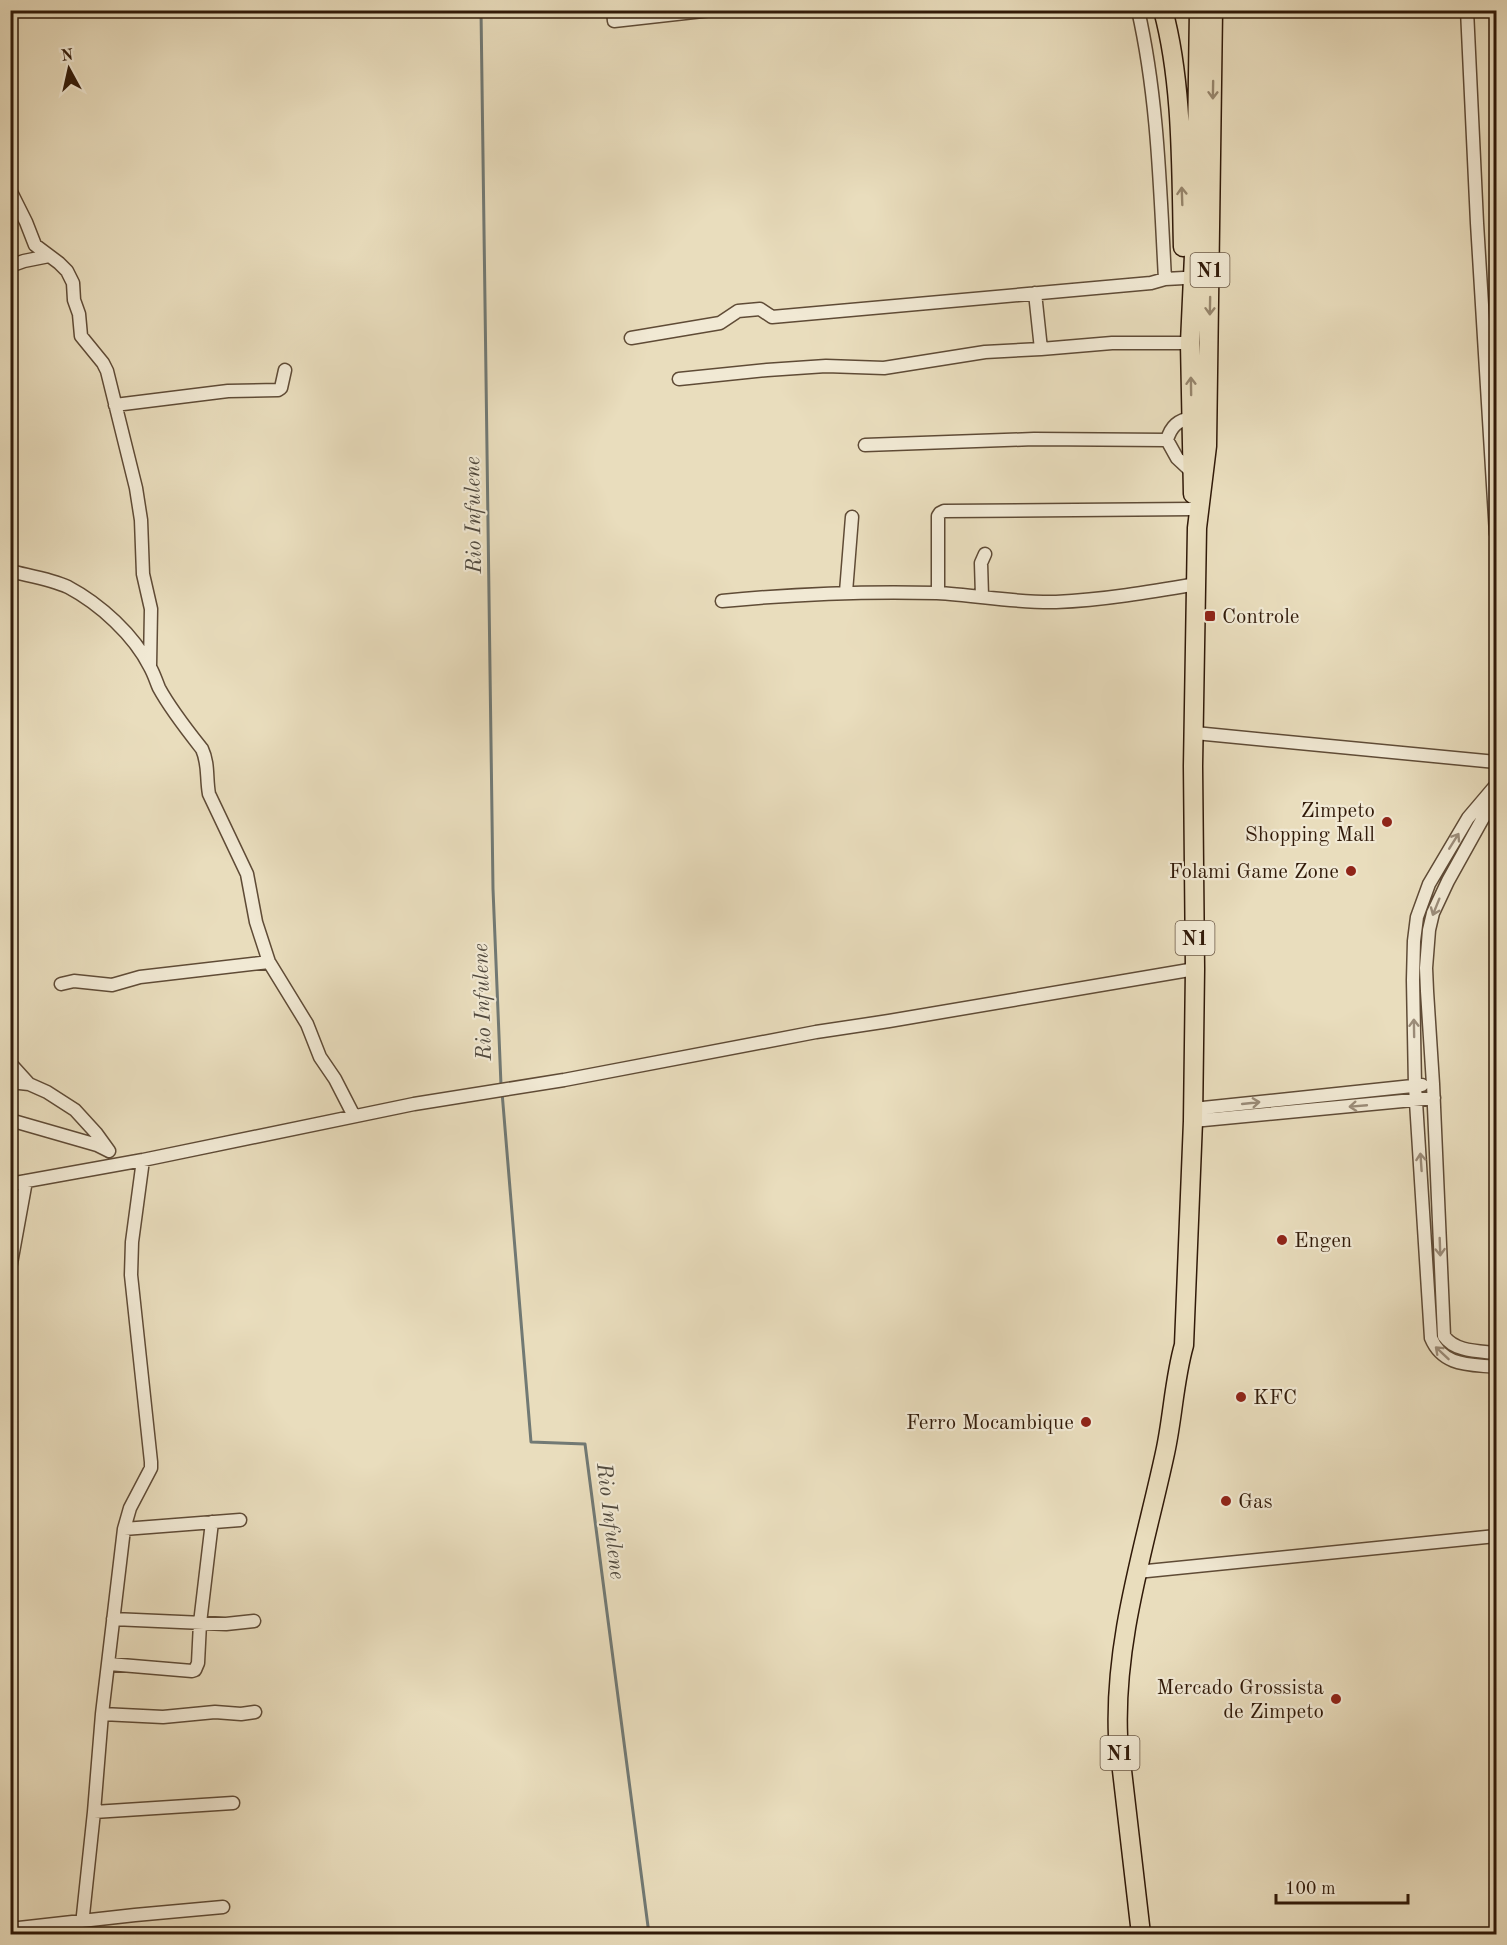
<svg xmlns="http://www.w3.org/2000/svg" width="1507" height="1945" viewBox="0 0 1507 1945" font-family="'Old Standard TT',serif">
<rect width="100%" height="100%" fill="#e9ddbd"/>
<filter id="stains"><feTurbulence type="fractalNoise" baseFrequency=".00333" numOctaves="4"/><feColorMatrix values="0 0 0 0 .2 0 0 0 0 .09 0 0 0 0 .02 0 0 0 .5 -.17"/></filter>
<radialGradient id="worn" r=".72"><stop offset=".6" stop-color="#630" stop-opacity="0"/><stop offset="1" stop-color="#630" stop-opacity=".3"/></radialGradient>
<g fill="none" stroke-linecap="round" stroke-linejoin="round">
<path stroke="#717974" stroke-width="3" d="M481,10L493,889L501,1085
M502,1092L531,1442L585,1444L649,1934"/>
<g stroke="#5f4b36" stroke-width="15">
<path id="minor" d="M613,10L614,21L712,10
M1467,10L1477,223L1496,534
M10,190L26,222L35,245L59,263L67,271L73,283L74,300L79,314L81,336L103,363L107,371L136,488L141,520L143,574L151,609L150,666
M10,266L24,261L49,256
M1165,279L1184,278
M1035,293L1041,349L1112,343H1190
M631,338L720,323L738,311L760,309L772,317L1151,283L1165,279C1160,189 1158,98 1138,10
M679,379L767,370L826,366L884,368L985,352L1041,349
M115,405L228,391L278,390L281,388L285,370
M865,445L1034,439L1167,440
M1192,472L1177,458L1167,440C1171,426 1178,420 1192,418
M10,571C30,576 51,579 68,587C100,604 134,635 150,667C154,674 156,681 159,688C171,710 187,730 202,749C209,764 206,778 209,794L247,874L256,922L269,962L307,1024L320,1057L335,1079L354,1116
M846,592L852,517
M938,593V516L940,513L944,511L1194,509
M982,596L981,563L985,554
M722,601C794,594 865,591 937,593C976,595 1016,603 1056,602C1103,600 1150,592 1196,584
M1195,733L1496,762
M1496,785L1468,818L1429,884L1417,917L1414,941L1413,980L1415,1086L1431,1338C1443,1367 1470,1364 1496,1367
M1496,802L1483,818L1448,881L1433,913L1429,930L1426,968L1427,991L1433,1084L1444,1336C1455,1352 1479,1351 1496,1353
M61,984L74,981L112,985L140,977L269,962
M10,1063L29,1084L47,1092L75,1110L96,1133L109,1151
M10,1082L29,1084
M1193,1109L1422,1085
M10,1120L97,1145L109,1151
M1193,1121L1434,1098
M10,1184L143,1160L414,1104L564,1080L816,1032L889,1021L1195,969
M10,1269L26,1181
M124,1529L240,1520
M1137,1572L1496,1536
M113,1619L226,1624L254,1621
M109,1664L192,1671L195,1670L198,1663L200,1623L212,1522
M102,1714L163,1717L215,1712L241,1714L255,1712
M94,1812L233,1803
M10,1929L135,1915L223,1907
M81,1934L94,1812L102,1714L124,1529L130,1508L151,1468V1462L131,1275L132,1242L143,1160"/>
</g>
<g stroke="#311a09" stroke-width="21">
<path id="highway" d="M1163,10C1183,84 1181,171 1183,247
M1193,494L1190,343L1196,211L1199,10
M1141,1934L1118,1736C1114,1640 1145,1546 1165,1453C1173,1417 1174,1380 1184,1345L1193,1121L1195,969L1193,766L1197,528L1207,446L1213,10"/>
</g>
<use href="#minor" stroke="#f1e9d4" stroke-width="12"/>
<use href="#highway" stroke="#e9ddbd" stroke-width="18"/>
</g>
<defs><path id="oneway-shaft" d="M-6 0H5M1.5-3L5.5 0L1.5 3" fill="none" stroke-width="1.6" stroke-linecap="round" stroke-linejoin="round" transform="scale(1.5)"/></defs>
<g stroke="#96856c">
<use href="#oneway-shaft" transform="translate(1213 90) rotate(91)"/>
<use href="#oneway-shaft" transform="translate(1182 196) rotate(-92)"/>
<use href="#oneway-shaft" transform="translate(1210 306) rotate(91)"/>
<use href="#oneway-shaft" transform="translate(1191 386) rotate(-91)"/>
</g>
<g stroke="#9b8c79">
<use href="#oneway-shaft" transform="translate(1454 841) rotate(-58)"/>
<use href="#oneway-shaft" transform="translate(1436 907) rotate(112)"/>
<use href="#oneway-shaft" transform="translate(1414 1028) rotate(-91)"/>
<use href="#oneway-shaft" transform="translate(1251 1103) rotate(-6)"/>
<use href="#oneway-shaft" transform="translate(1358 1106) rotate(175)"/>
<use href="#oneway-shaft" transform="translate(1421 1162) rotate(-94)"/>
<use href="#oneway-shaft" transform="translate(1440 1247) rotate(88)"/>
<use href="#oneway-shaft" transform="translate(1442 1353) rotate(-137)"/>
</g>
<g fill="#8f2418" stroke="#f1e9d4" stroke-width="2">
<rect x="1204" y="610" width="12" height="12" rx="3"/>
<circle cx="1387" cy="822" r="6"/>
<circle cx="1351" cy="871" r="6"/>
<circle cx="1282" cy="1240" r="6"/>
<circle cx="1241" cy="1397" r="6"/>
<circle cx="1086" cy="1422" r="6"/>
<circle cx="1226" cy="1501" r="6"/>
<circle cx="1336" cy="1699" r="6"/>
</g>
<g text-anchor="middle" stroke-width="4.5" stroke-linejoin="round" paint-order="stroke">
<g fill="#f1e9d4" stroke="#6b5846" stroke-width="1.5">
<rect x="1190.5" y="253" width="39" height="34" rx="4.5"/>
<rect x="1175.5" y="921" width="39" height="34" rx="4.5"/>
<rect x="1100.5" y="1736" width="39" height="34" rx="4.5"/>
</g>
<g font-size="20" font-weight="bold" fill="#311a09">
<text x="1210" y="277">N1</text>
<text x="1195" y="945">N1</text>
<text x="1120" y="1760">N1</text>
</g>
<g font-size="21" fill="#311a09" stroke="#f1e9d4" text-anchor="start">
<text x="1222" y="623">Controle</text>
<text x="1375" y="817" text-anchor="end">Zimpeto<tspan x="1375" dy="24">Shopping Mall</tspan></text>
<text x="1339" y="878" text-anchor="end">Folami Game Zone</text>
<text x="1294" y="1247">Engen</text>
<text x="1253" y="1404">KFC</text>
<text x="1074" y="1429" text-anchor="end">Ferro Mocambique</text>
<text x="1238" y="1508">Gas</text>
<text x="1324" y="1694" text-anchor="end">Mercado Grossista<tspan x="1324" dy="24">de Zimpeto</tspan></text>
</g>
<g font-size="22" font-style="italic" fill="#514a3f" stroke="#f1e9d4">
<text transform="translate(472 515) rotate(-91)" y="8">Rio Infulene</text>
<text transform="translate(481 1002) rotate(-92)" y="8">Rio Infulene</text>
<text transform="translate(612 1521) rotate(83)" y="8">Rio Infulene</text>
</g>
</g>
<rect width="1507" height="1945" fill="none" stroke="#e9ddbd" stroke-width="36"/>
<rect x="12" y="12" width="1483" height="1921" fill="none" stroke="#311a09" stroke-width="3"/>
<rect x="18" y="18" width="1471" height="1909" fill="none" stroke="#311a09" stroke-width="1.5"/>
<g transform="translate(69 69) rotate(352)" stroke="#f1e9d4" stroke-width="4.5" paint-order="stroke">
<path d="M0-4.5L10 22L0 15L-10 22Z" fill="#311a09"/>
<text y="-9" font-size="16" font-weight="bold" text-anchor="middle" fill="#311a09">N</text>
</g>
<path d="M1276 1894v9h132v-9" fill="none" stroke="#311a09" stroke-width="3"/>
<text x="1285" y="1894" font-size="18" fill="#311a09" stroke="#f1e9d4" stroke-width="4.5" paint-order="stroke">100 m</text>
<rect width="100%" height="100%" filter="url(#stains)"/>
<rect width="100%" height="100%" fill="url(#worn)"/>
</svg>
